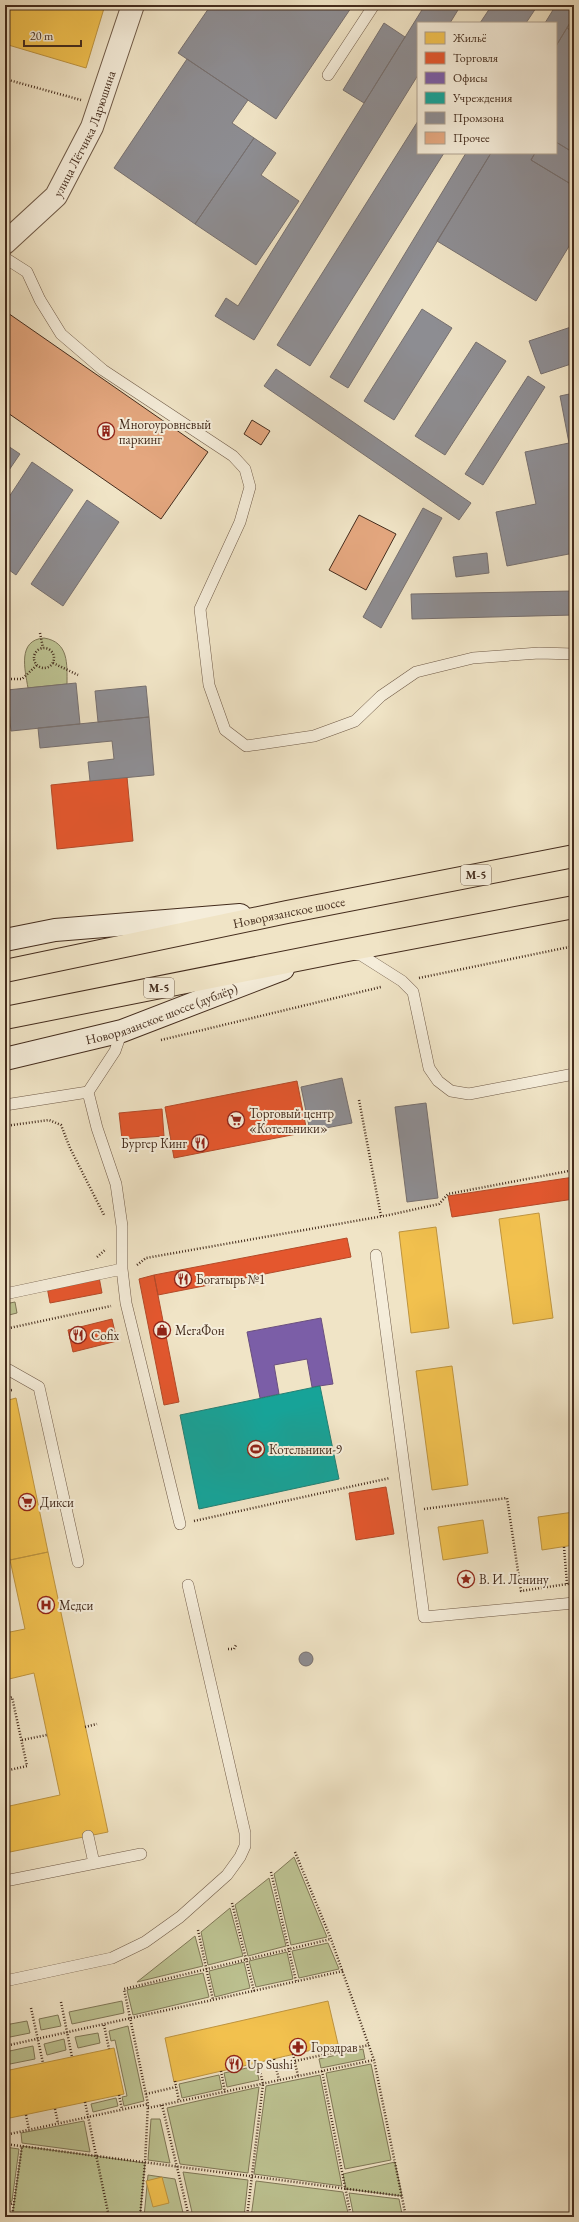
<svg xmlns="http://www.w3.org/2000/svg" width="579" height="2222" viewBox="0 0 579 2222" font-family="'EB Garamond',serif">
<rect width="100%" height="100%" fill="#f0e4c6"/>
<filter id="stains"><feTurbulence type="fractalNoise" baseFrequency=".005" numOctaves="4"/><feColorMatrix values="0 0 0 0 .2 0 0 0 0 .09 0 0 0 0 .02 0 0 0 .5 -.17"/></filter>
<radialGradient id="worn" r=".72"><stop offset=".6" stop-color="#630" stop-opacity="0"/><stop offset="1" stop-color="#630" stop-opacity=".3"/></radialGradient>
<path fill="#bdc392" stroke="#807858" d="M44,638C69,642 67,664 67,684L28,688C25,670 17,640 44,638Z
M15,1302L17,1313L5,1316V1304Z
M294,1857L327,1937L291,1945L274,1874Z
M269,1878L286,1946L248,1956L235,1905Z
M230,1908L243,1956L208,1965L201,1932Z
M195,1936L203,1966L137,1982Z
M328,1943L339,1969L299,1978L292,1951Z
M287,1952L293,1979L256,1987L249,1961Z
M244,1962L250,1988L215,1997L209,1971Z
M203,1973L209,1997L133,2015L127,1990Z
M122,2001L124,2013L72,2024L69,2012Z
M58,2015L61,2026L41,2030L39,2019Z
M27,2021L30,2033L5,2038V2025Z
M128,2026L144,2101L124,2106L122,2097L127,2096L115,2040L111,2041L109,2031Z
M98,2033L100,2043L78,2048L75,2037Z
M64,2039L66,2050L47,2055L44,2044Z
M33,2046L35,2059L5,2065V2052Z
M363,2049L365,2059L321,2068L319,2059Z
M371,2064L391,2160L345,2169L326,2073Z
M256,2066L259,2080L227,2087L224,2073Z
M219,2075L222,2089L182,2098L179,2084Z
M320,2075L342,2186L254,2174L266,2086Z
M259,2087L248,2173L180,2164L167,2108Z
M116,2098L118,2106L93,2112L91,2104Z
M151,2119H160L170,2163L148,2160Z
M84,2121L90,2152L22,2143L21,2133Z
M22,2146L145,2163L140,2217H12Z
M5,2147L19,2149L12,2201L5,2203Z
M395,2162L402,2196L346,2189L343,2174Z
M183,2172L248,2180L244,2217H193Z
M148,2175L175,2179L184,2217H144Z
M256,2181L343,2192L349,2217H251Z
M349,2193L399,2199L402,2214L388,2217H354Z"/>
<path fill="#f2c14e" stroke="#be943f" d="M5,5H105L86,68L5,44Z
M539,1213L553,1318L513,1324L499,1219Z
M436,1227L449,1328L411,1333L399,1232Z
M452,1366L468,1485L432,1490L416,1371Z
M16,1398L48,1552L10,1560L5,1534V1401Z
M574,1512V1545L542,1550L538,1517Z
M483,1520L488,1553L443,1560L438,1527Z
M48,1552L108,1832L5,1853V1807L60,1795L34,1673L5,1680V1633L25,1629L10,1560Z
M328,2001L338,2044L174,2082L165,2038Z
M114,2048L124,2094L5,2119V2071Z
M162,2177L169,2203L153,2207L146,2181Z"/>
<path fill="#e4572e" stroke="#b44a29" d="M127,777L133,841L57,849L51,785Z
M297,1081L307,1132L174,1158L165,1107Z
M162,1109L164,1136L122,1139L119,1113Z
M574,1177V1199L452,1217L448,1196Z
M347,1238L351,1257L158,1295L154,1275Z
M154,1275L179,1402L164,1405L139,1279Z
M99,1277L102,1293L50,1303L47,1287Z
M112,1319L117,1341L73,1352L68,1330Z
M386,1487L394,1534L356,1540L349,1493Z"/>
<path fill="#7b5ea7" stroke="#6a4f7e" d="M321,1318L333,1384L312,1387L307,1359L274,1365L279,1394L260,1398L247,1332Z"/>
<path fill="#17a398" stroke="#247f73" d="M320,1386L339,1479L199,1509L180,1415Z"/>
<path fill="#8d8d92" stroke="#77706f" d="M211,5H353L276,119L178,53Z
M425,5H461L450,23H418V75L254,340L215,316L226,298L238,306Z
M492,5H538L526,23H480Z
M556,5H574V16L556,46V23H545Z
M574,16V33L567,28Z
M384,23L405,37L364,103L343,90Z
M567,28L574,33V153L556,142V46Z
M187,59L248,100L232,123L254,138L195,224L114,168Z
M418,121V153H444L310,366L277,345Z
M254,138L276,153L261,175L299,201L256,265L195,224Z
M556,142L574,153V186L531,160L535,153H556Z
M466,153H491L348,388L330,377Z
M491,153H535L531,160L574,186V238L536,301L437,241Z
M422,309L452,328L394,420L364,401Z
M574,326V363L541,374L529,341Z
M476,342L506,361L445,455L415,436Z
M276,369L471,503L459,520L264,386Z
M528,376L545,387L483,485L465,474Z
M574,393V553L507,566L496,512L536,504L525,452L569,443L560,396Z
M5,444L20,454L5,476Z
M32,462L73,490L16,575L5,567V503Z
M87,500L119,522L63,606L31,584Z
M423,508L442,518L381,628L363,617Z
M487,553L489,573L456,577L453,557Z
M574,591V615L412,619L411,594Z
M76,683L80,724L11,731L7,690Z
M146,686L149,717L98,722L95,691Z
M149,717L154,775L90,781L88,762L114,759L112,741L40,748L38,728Z
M342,1078L352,1123L310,1131L301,1087Z
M426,1103L438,1198L407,1202L395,1107Z
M299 1659a7 7 0 1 1 14 0a7 7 0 1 1-14 0Z"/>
<path fill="#e4a77f" stroke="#442c1d" d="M5,311L208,452L161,519L5,411Z
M252,420L270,431L261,445L244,434Z
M359,515L396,534L366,590L329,570Z"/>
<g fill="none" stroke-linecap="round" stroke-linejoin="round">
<g stroke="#6f5a47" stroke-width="12">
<path id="service" d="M328,75L374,5
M5,258L27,272L40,300L61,334L103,370L233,456L245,469L250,487L240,522L200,609L209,685L225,730L246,746L314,736L355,721L381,696L416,672L473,658L539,653L574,654
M351,954L361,955L402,981L413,992L429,1068L438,1081L451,1091L469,1094L574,1074
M122,1031L115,1051L88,1092L97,1128L116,1184L122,1226V1269L126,1303L180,1524
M5,1105L88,1092
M376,1255L424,1617L574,1603
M5,1294L122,1269
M5,1371L9,1370L39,1387L78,1562
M88,1836L94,1863
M5,1881L141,1854
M5,1981L112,1958L145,1942L180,1917L227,1875L240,1857L245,1846V1833L188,1585"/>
</g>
<g stroke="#6f5a47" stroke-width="24">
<g id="minor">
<path id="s1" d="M5,243L56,196L92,127L133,5"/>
</g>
</g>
<g stroke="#442c1d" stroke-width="24">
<g id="secondary">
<path d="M5,940L55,930L240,915"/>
<path id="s2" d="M5,1059L122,1031L283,969"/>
</g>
</g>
<g stroke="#442c1d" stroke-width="24">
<g id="trunk">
<path id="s3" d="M5,971L287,912L574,856"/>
<path d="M5,1018L337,952L574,907"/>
</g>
</g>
<path stroke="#442c1d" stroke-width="2.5" stroke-dasharray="1 2" stroke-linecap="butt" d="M5,79L81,100
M40,633L43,648
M34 658a10 10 0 1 1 20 0a10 10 0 1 1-20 0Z
M53,663L78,675
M5,679H22L37,665
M419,978L574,946
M161,1040L381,987
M359,1100L381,1216
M5,1126L49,1120L61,1125L70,1148L104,1215
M97,1257L106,1249
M137,1265L146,1258L389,1215L439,1204L448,1194L574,1170
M5,1329L111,1306
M5,1391L12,1390
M424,1509L507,1498L521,1591L574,1583
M194,1521L390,1478
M564,1547L567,1584
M5,1595L8,1608H5
M228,1649H234L236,1645
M5,1699L12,1697L27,1766L5,1771
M85,1727L97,1724
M22,1740L47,1735
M295,1852L331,1939L374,2060L406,2217
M271,1872L296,1981
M232,1903L254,1991
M198,1930L213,2000
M61,2002L72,2057
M31,2008L43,2063
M104,2025L109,2049
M5,2046L343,1971
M293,2054L298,2076
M274,2059L279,2080
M295,2061L369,2045
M221,2071L225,2092
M322,2071L351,2217
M175,2081L179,2101
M146,2094L176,2087
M119,2095L122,2109
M85,2102L109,2217
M162,2105L189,2217
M148,2108L374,2060
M55,2109L58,2123
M26,2115L29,2130
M5,2135L148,2104
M5,2144L402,2196
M5,2205L14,2203
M12,2217L22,2146
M140,2217L145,2163L148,2104L124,1989L331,1939
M247,2217L263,2084L258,2062"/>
<use href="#service" stroke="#f5edda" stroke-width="11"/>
<use href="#minor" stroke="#f5edda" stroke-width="22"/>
<use href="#secondary" stroke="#f5edda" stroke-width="22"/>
<use href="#trunk" stroke="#f0e4c6" stroke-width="22"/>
</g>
<defs>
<g id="building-ring" transform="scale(0.9)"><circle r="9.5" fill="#f5edda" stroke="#8f2418" stroke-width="1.5"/><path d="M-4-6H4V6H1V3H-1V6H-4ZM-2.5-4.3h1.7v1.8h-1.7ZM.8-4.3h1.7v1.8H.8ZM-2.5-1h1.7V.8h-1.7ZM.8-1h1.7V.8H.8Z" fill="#8f2418"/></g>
<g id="supermarket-ring" transform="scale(0.9)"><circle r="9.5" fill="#f5edda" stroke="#8f2418" stroke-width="1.5"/><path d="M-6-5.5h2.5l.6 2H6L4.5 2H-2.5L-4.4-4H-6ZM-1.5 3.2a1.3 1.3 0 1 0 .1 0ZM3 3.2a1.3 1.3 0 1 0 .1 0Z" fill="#8f2418"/></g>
<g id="restaurant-ring" transform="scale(0.9)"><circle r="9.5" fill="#f5edda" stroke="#8f2418" stroke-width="1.5"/><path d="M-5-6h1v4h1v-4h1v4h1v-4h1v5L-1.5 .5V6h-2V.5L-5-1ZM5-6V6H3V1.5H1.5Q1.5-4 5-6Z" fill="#8f2418"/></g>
<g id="shop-ring" transform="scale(0.9)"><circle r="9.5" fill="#f5edda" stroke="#8f2418" stroke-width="1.5"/><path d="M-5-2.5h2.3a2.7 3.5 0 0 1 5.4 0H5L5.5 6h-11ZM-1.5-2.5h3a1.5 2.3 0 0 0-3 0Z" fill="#8f2418"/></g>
<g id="stadium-ring" transform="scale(0.9)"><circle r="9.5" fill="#f5edda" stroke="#8f2418" stroke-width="1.5"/><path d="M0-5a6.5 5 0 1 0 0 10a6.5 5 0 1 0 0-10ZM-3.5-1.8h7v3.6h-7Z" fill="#8f2418"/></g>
<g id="sight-ring" transform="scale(0.9)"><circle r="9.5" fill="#f5edda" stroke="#8f2418" stroke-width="1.5"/><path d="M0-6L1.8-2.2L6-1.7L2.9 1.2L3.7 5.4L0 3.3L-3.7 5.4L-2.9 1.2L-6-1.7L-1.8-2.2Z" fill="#8f2418"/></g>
<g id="hospital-ring" transform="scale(0.9)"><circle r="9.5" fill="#f5edda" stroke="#8f2418" stroke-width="1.5"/><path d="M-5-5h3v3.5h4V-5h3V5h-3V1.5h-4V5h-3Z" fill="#8f2418"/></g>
<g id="pharmacy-ring" transform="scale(0.9)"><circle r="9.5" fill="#f5edda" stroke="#8f2418" stroke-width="1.5"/><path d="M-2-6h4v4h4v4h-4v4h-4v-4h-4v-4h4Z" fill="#8f2418"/></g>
</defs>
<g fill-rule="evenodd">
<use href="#building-ring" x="106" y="431"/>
<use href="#supermarket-ring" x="236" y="1120"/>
<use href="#restaurant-ring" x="200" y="1143"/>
<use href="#restaurant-ring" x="183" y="1279"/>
<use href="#shop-ring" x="162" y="1330"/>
<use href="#restaurant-ring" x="78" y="1335"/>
<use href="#stadium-ring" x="256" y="1449"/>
<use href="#supermarket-ring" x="27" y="1502"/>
<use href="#sight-ring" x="466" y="1579"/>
<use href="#hospital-ring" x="46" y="1605"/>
<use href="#pharmacy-ring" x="298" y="2047"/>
<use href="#restaurant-ring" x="234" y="2064"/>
</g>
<g text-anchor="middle" stroke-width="4" stroke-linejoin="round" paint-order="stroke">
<g fill="#f5edda" stroke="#796656" stroke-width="1">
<rect x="461" y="865" width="30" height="20" rx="3"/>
<rect x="144" y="978" width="30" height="20" rx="3"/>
</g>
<g font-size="12" font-weight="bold" fill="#442c1d">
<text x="476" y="879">М-5</text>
<text x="159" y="992">М-5</text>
</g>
<g font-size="13" fill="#442c1d" stroke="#f5edda">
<text dy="5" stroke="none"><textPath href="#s1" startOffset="138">улица Лётчика Ларюшина</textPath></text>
<text dy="5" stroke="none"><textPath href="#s3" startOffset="290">Новорязанское шоссе</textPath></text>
<text dy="5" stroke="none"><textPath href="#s2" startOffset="163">Новорязанское шоссе (дублёр)</textPath></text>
</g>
<g font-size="13" fill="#442c1d" stroke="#f5edda" text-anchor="start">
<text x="119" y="429">Многоуровневый<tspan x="119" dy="15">паркинг</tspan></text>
<text x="249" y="1118">Торговый центр<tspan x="249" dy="15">«Котельники»</tspan></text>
<text x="187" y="1148" text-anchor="end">Бургер Кинг</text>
<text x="196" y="1284">Богатырь №1</text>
<text x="175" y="1335">МегаФон</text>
<text x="91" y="1340">Cofix</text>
<text x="269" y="1454">Котельники-9</text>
<text x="40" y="1507">Дикси</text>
<text x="479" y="1584">В. И. Ленину</text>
<text x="59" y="1610">Медси</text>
<text x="311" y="2052">Горздрав</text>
<text x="247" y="2069">Up Sushi</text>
</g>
</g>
<rect width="579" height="2222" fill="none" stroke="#f0e4c6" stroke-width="20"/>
<rect x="6" y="6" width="567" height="2210" fill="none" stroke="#442c1d" stroke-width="2"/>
<rect x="10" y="10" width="559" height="2202" fill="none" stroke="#442c1d"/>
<rect x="417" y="22" width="140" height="132" fill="#f5edda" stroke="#aea08e"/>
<rect x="425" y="32" width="20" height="12" fill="#f2c14e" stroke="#aea08e"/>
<text x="453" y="42" font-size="12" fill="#442c1d">Жильё</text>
<rect x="425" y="52" width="20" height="12" fill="#e4572e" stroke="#aea08e"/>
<text x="453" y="62" font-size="12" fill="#442c1d">Торговля</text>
<rect x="425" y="72" width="20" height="12" fill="#7b5ea7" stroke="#aea08e"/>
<text x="453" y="82" font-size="12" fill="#442c1d">Офисы</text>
<rect x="425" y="92" width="20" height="12" fill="#17a398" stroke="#aea08e"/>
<text x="453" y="102" font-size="12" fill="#442c1d">Учреждения</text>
<rect x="425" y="112" width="20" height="12" fill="#8d8d92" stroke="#aea08e"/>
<text x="453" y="122" font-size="12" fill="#442c1d">Промзона</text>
<rect x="425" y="132" width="20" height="12" fill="#e4a77f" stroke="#aea08e"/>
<text x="453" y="142" font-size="12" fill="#442c1d">Прочее</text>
<path d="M24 40v6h57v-6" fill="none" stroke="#442c1d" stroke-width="2"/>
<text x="30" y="40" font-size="12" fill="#442c1d" stroke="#f5edda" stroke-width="3" paint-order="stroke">20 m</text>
<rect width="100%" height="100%" filter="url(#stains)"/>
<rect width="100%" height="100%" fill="url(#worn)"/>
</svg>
